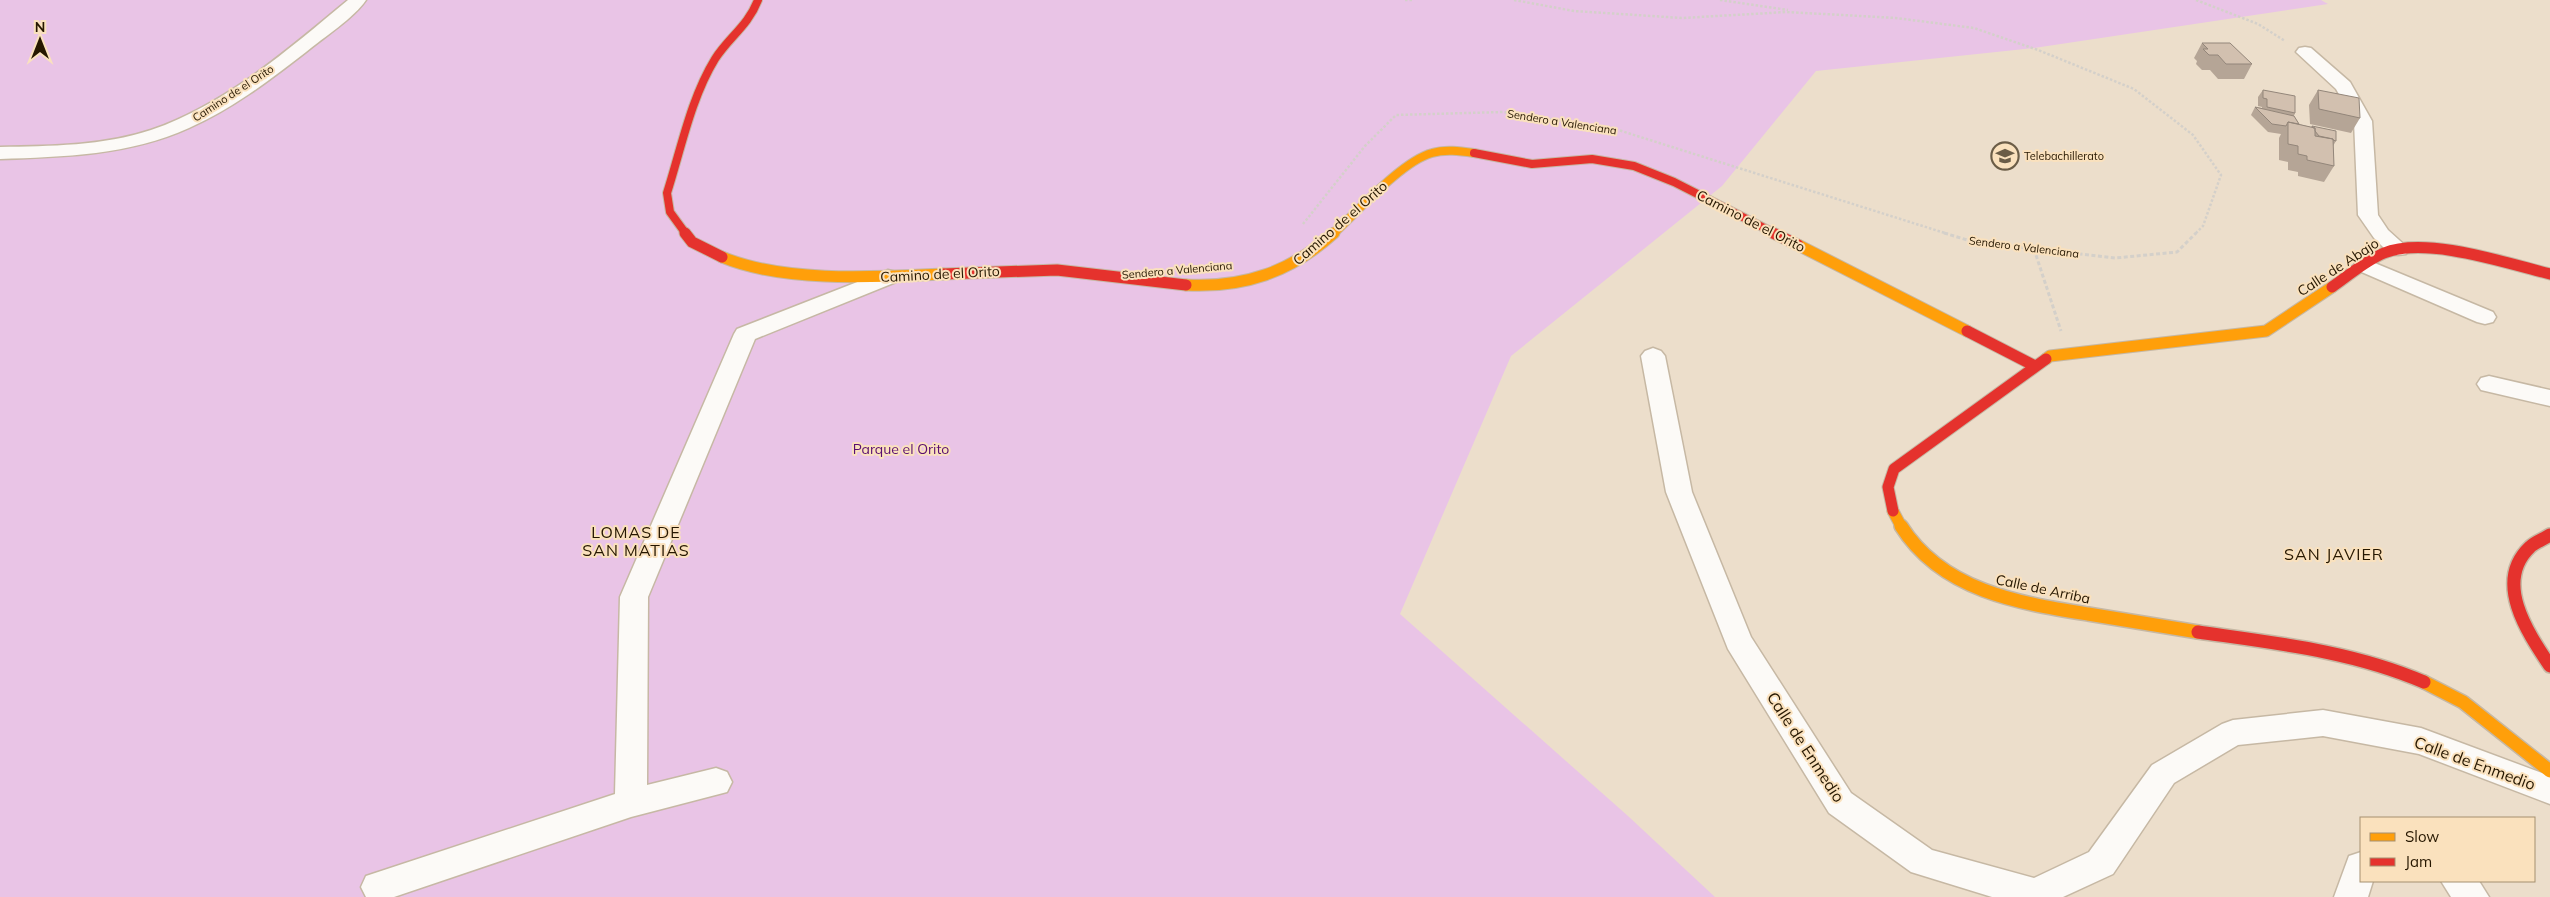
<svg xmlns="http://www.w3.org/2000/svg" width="2550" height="897" viewBox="0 0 2550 897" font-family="Mulish,sans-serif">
<rect width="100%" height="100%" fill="#ecdecb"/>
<path fill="#e9c4e6" d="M0,0H2321L2328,4L2034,48L1816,71L1722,186L1511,356L1400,614L1628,816L1715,897H0Z"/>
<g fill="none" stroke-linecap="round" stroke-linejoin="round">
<g stroke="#c6b8a4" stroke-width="3">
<path id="street" d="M348,0H366C354,18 324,37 306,52C270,80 232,109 189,128C130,155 63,157 0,159V147C50,146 103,146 151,130C226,104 288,50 348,0Z
M2305,47L2311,48L2350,82L2372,121L2378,215L2388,230L2409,249L2406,254L2398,255L2390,254L2374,238L2358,215L2354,121L2336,89L2296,52L2299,48Z
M2365,259L2493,312L2496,317L2493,322L2485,324L2477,322L2357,270L2354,265L2357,260Z
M888,270L896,272L899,277L896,282L755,339L648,597L647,785L716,768L727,772L732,782L727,792L631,817L394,897H366L361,887L366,876L615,794L620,597L734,334L737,329Z
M1653,348L1661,351L1665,356L1692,492L1751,637L1851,793L1932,850L2034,878L2089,852L2152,765L2222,724L2233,720L2323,710L2421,728L2550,776V804L2419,754L2323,736L2238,745L2174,783L2113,874L2063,897H1992L1911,872L1829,813L1728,649L1666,492L1641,356L1645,351Z
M2489,376L2550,390V406L2481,390L2477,384L2481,378Z
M2361,852V881H2373L2368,897H2334L2349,856Z
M2441,881H2479L2489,897H2451Z"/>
</g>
<g stroke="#c6b8a4" stroke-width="10">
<path id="slow-far2" d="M1333,234C1357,212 1402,161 1432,153C1445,149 1460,151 1474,153"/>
</g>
<g stroke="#c6b8a4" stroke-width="13">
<path id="slow-far1" d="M1798,245L1967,331
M722,257C784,283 877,277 943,274
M1186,285C1244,288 1291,272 1334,233
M2046,359L2050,356L2266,331L2332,287
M1893,511L1902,528"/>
</g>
<g stroke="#c6b8a4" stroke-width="16">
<path id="slow" d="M1901,526C1942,591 2019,603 2088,614C2125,620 2162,626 2198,632
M2424,682L2463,702L2550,771"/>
</g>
<g stroke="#c6b8a4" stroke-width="10">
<path id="jam-far2" d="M1474,153L1532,164L1592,159L1634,166L1674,182L1776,234
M686,234L670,212L667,193C681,149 691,98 715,59C729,37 748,26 758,0"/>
</g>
<g stroke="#c6b8a4" stroke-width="13">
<path id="jam-far1" d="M685,233L692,242L722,257
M1773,233L1798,245
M943,274L1057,270L1186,285
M2332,287C2348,276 2365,261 2384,253C2426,236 2506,263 2550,274
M1967,331L2035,366
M1893,511L1888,487L1894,469L2046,359"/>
</g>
<g stroke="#c6b8a4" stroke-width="16">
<path id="jam" d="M2550,535C2544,539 2535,542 2530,547C2493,582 2528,633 2550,666
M2198,632C2275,643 2352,651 2424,682"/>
</g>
<path stroke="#d4d0ca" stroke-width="2.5" stroke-dasharray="2.5 2" stroke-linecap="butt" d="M1405,0H1412
M1514,0L1574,11L1682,18L1787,12L1896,18L1974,28L2038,50L2134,89L2193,135L2221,175L2203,226L2195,234
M1720,0L1788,10
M2196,0L2258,24L2285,41
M1303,224L1365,146L1396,115L1503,112L1615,129L1948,234"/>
<path stroke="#d4d0ca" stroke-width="3" stroke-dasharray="4 2.5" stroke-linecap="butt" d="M1944,233L1974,242L2115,258L2177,252L2196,233
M2034,249L2061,331"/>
<use href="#street" fill="#fcfaf7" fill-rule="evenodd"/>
<use href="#slow-far2" stroke="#ff9f0a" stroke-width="8"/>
<use href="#slow-far1" stroke="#ff9f0a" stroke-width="11"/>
<use href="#slow" stroke="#ff9f0a" stroke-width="13"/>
<use href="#jam-far2" stroke="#e5322d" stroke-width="8"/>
<use href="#jam-far1" stroke="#e5322d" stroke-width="11"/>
<use href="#jam" stroke="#e5322d" stroke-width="13"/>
</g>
<path fill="#b5a596" d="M2202,43L2252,64L2244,79H2218L2210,70H2202L2196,64L2197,61L2194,58Z
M2263,90L2295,113L2294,116L2299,124L2311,127L2312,126L2336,141L2333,146L2334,166L2324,182L2298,176V172L2288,170V162L2279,160V138L2281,134L2268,132L2251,115L2255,107L2262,108V107L2258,106V97Z
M2318,90L2360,118L2351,133L2310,124L2309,105Z"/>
<path fill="#d2c0af" stroke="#93867a" d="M2202,43H2230L2252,64H2226L2218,55H2209L2203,49H2208Z
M2263,90L2295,96V113L2267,107V99L2263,98Z
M2318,90L2359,98L2360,118L2319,109Z
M2255,107L2294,116L2299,124L2288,122L2286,126L2272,124Z
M2288,122L2315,128V136L2333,139L2334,166L2307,160V156L2298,154V146L2288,144Z
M2312,126L2336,131V141L2333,140V139L2319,136L2315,131V128H2313Z"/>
<defs>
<g id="school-ring" transform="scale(1.4375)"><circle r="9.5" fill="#fae1bd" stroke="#6b5d47" stroke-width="1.5"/><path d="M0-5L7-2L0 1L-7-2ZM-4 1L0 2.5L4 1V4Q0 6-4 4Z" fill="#6b5d47"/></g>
</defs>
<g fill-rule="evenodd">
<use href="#school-ring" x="2005" y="156"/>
</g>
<g text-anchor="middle" stroke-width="4" stroke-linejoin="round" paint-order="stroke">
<g font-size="11" fill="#261700" stroke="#fae1bd">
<text transform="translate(233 93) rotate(-33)" y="4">Camino de el Orito</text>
<text transform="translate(1562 122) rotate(9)" y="4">Sendero a Valenciana</text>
<text transform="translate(2024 247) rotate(7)" y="4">Sendero a Valenciana</text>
<text transform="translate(1177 270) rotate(-5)" y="4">Sendero a Valenciana</text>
</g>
<g font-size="11" fill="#261700" stroke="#fae1bd" text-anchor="start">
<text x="2024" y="160">Telebachillerato</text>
</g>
<g font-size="14" fill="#261700" stroke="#fae1bd">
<text transform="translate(1751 221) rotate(27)" y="5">Camino de el Orito</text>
<text transform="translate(1340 223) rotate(-41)" y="5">Camino de el Orito</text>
<text transform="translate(2338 267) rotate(-33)" y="5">Calle de Abajo</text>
<text transform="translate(940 274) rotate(-3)" y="5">Camino de el Orito</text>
<text transform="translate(2043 589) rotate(12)" y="5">Calle de Arriba</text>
</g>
<g font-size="14" fill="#590d70" stroke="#fae1bd">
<text x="901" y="454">Parque el Orito</text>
</g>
<g font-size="16" letter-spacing="1" fill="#261700" stroke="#fae1bd">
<text x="636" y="538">LOMAS DE<tspan x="636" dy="18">SAN MATIAS</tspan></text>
<text x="2334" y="560">SAN JAVIER</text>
</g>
<g font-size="16" fill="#261700" stroke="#fae1bd">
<text transform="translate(1806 747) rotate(57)" y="6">Calle de Enmedio</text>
<text transform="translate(2475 763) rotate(20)" y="6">Calle de Enmedio</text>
</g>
</g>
<rect x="2360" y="817" width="175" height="65" fill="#fae1bd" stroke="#a59071"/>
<rect x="2370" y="833" width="25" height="8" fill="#ff9f0a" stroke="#a59071"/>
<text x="2405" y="842" font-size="15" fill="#261700">Slow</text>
<rect x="2370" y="858" width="25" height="8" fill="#e5322d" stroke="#a59071"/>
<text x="2405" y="867" font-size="15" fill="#261700">Jam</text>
<g transform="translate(40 40)" stroke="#fae1bd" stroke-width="4" paint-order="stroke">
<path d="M0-4L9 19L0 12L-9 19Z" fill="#261700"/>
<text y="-8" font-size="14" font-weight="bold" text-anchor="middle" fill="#261700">N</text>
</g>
</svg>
